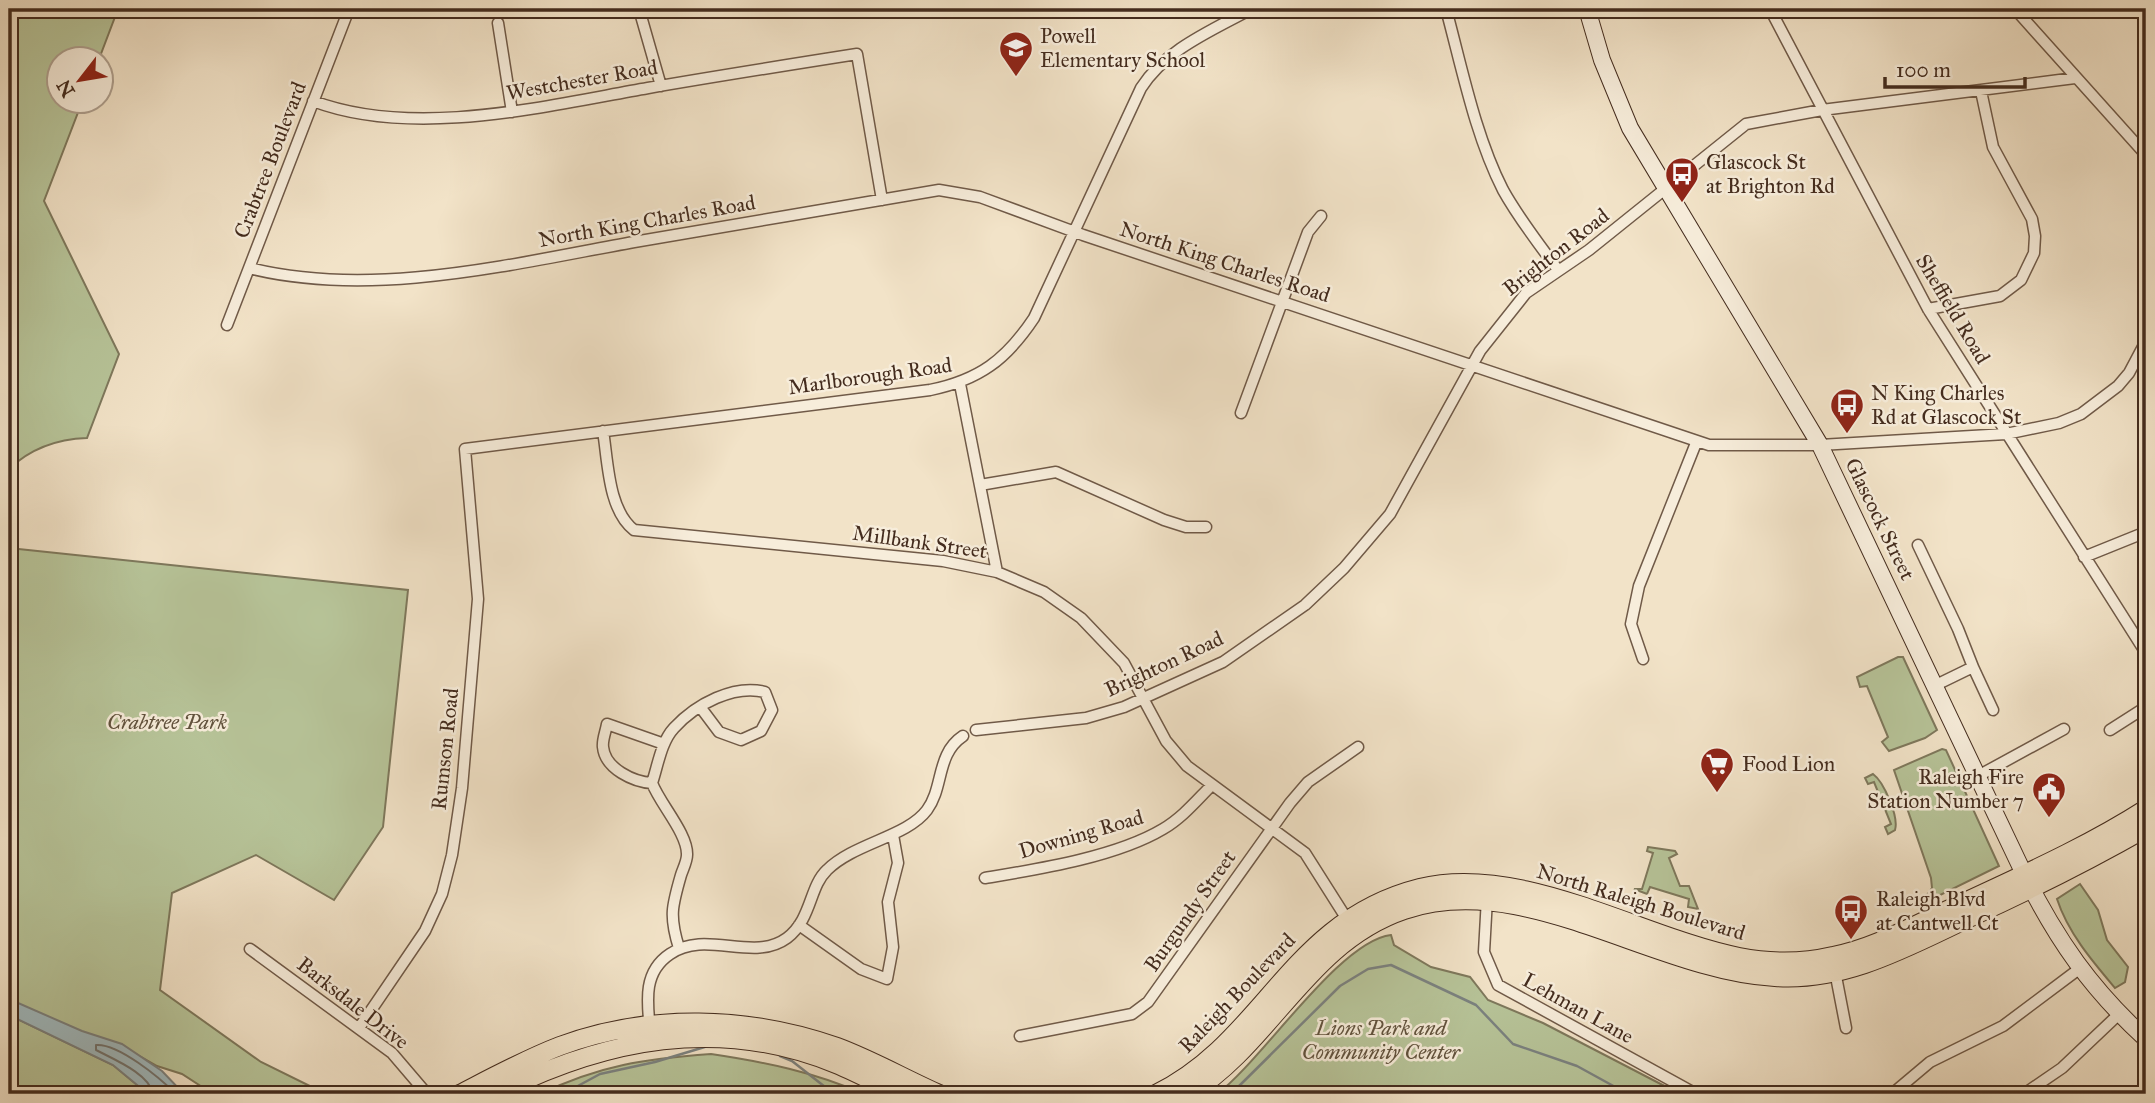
<svg xmlns="http://www.w3.org/2000/svg" width="2155" height="1103" viewBox="0 0 2155 1103" font-family="'IM FELL Great Primer',serif">
<rect width="100%" height="100%" fill="#f2e3c8"/>
<filter id="stains"><feTurbulence type="fractalNoise" baseFrequency=".00286" numOctaves="4"/><feColorMatrix values="0 0 0 0 .2 0 0 0 0 .09 0 0 0 0 .02 0 0 0 .5 -.17"/></filter>
<radialGradient id="worn" r=".72"><stop offset=".6" stop-color="#630" stop-opacity="0"/><stop offset="1" stop-color="#630" stop-opacity=".3"/></radialGradient>
<path fill="#b7c499" stroke="#7e785c" stroke-width="2" d="M9,9H118L99,59L60,60V102H82L44,201L119,354L87,438C58,439 30,449 9,469Z
M9,548L408,590L383,827L334,900L256,855L172,893L160,990L261,1062L326,1094H213L182,1074L157,1066L127,1049L9,1007Z
M1898,657H1903L1937,730L1925,738L1889,751L1882,742L1888,737L1867,686L1860,687L1857,677Z
M1942,749L1946,750L1999,866L1918,906L1916,902L1923,900L1932,888L1931,878L1894,770Z
M1873,774C1884,782 1899,817 1895,830L1888,834L1885,827L1891,824L1874,782L1868,784L1865,778Z
M1648,847L1675,851L1677,854L1669,858L1680,886H1689L1698,909L1688,907L1689,899L1650,887L1647,894L1634,889H1642L1653,853L1647,851Z
M2080,884L2098,910L2107,940L2128,967L2125,982L2115,988C2093,962 2068,933 2057,899Z
M1391,935L1394,945L1431,967L1470,977L1488,1000L1543,1023L1680,1094H1217C1261,1062 1339,941 1391,935Z
M9,1015L113,1065L148,1094H9Z
M711,1054C765,1062 814,1072 864,1094H540C601,1065 644,1059 711,1054Z"/>
<path fill="#a0bbc1" stroke="#7b8280" stroke-width="2" d="M9,9H16L18,34L9,75Z
M9,999L82,1031L122,1044L162,1071L184,1094H148L113,1065L9,1015Z"/>
<g fill="none" stroke-linecap="round" stroke-linejoin="round">
<path stroke="#727470" stroke-width="2" d="M153,1094C150,1074 113,1059 96,1050V1045C118,1043 160,1078 176,1094"/>
<path stroke="#7b8280" stroke-width="2.5" d="M780,1056L792,1061L834,1094
M563,1094L600,1074L655,1062L708,1046
M1231,1094L1340,986L1368,969L1391,965L1476,1005L1513,1044L1577,1066L1628,1094"/>
<g stroke="#705a48" stroke-width="13">
<path id="street" d="M639,9L661,86
M1446,9C1462,68 1475,135 1503,190C1519,219 1539,244 1558,270
M1770,9L1928,309L2146,653
M2015,9L2146,155
M498,23L512,112
M313,101C414,139 545,106 648,88C717,76 787,65 857,54L882,200
M249,268C372,299 512,264 634,242C736,224 837,208 939,190L980,197L1083,235L1709,445H1820L2006,434L2059,423L2081,414L2118,386L2129,373L2146,341
M1928,309L2000,296L2021,280L2034,253L2035,236L2032,219L1993,147L1981,91
M227,325L349,9
M960,384L997,572
M1241,413L1308,232L1321,216
M603,431C608,461 608,510 634,530L943,561L997,572L1044,592L1081,618L1124,663L1166,741L1187,766L1305,853L1350,924
M980,485L1056,472L1164,520L1186,527H1206
M1918,545L1958,629L1973,667L1936,685
M2084,557L2146,532
M1643,659L1631,624L1639,586L1696,443
M1973,667L1993,710
M976,730L1086,718L1124,707L1223,662L1305,605L1344,568L1390,514L1480,351L1526,293L1589,250L1746,124L1822,110L2075,78
M2110,730L2146,707
M1978,776L2064,729
M652,783C634,782 605,769 603,747C602,740 606,731 607,724L664,744
M985,878C1039,869 1116,857 1163,829C1182,818 1196,801 1211,786
M1487,898L1484,952L1498,985L1696,1094
M799,925L861,969L887,979L893,947L888,902L898,863L893,835
M679,948C669,916 672,906 681,875C683,869 687,861 687,855C688,834 660,804 652,783C658,765 661,742 674,728C696,704 734,684 765,692L772,710L761,731L741,740L719,732L701,708
M250,949L392,1053L427,1094
M1834,966L1846,1028
M359,1028L425,931L442,894L452,855L462,788L478,599L465,449L930,390C979,380 1006,360 1034,318L1141,88C1166,49 1211,31 1251,9
M650,1030C647,1001 643,972 670,954C706,929 753,963 787,938C812,919 809,887 827,870C854,843 907,837 927,810C944,787 936,754 963,736
M1020,1036L1132,1014L1148,1002L1290,803L1308,782L1358,747
M1892,1094L1930,1062L2003,1026L2079,969
M2024,1094L2062,1068L2119,1014"/>
</g>
<g stroke="#442c1e" stroke-width="18">
<path id="secondary" d="M1587,9L1602,60L1630,128L1820,445L2024,874C2057,940 2091,989 2146,1039"/>
</g>
<g stroke="#442c1e" stroke-width="20">
<path id="primary" d="M460,1094C493,1077 526,1059 560,1046C649,1013 749,1016 837,1047C872,1060 905,1079 939,1094
M496,1094C604,1039 719,1016 836,1064C858,1073 878,1084 899,1094
M1156,1094C1266,1040 1289,921 1420,888C1522,863 1640,937 1739,957C1770,963 1803,963 1833,956C1875,948 1914,925 1952,908C2018,877 2085,848 2146,809
M1189,1094C1272,1043 1307,943 1404,910C1525,869 1653,970 1775,977C1847,982 1909,946 1973,916C2032,889 2090,860 2146,828"/>
</g>
<use href="#street" stroke="#f7eddb" stroke-width="10"/>
<use href="#secondary" stroke="#f7eddb" stroke-width="16"/>
<use href="#primary" stroke="#f2e3c8" stroke-width="18"/>
</g>
<defs>
<g id="school-pin" transform="scale(1.75)"><path d="M0 17L-7.5 6A9.5 9.5 0 1 1 7.5 6Z" fill="#8f2418" stroke="#f7eddb"/><path d="M0-5L7-2L0 1L-7-2ZM-4 1L0 2.5L4 1V4Q0 6-4 4Z" fill="#fff"/></g>
<g id="bus-pin" transform="scale(1.75)"><path d="M0 17L-7.5 6A9.5 9.5 0 1 1 7.5 6Z" fill="#8f2418" stroke="#f7eddb"/><path d="M-5-6H5V4H4V6H2V4H-2V6H-4V4H-5ZM-3.5-4V0h7V-4ZM-3.5 1.2v1.5H-2V1.2ZM2 1.2v1.5H3.5V1.2Z" fill="#fff"/></g>
<g id="supermarket-pin" transform="scale(1.75)"><path d="M0 17L-7.5 6A9.5 9.5 0 1 1 7.5 6Z" fill="#8f2418" stroke="#f7eddb"/><path d="M-6-5.5h2.5l.6 2H6L4.5 2H-2.5L-4.4-4H-6ZM-1.5 3.2a1.3 1.3 0 1 0 .1 0ZM3 3.2a1.3 1.3 0 1 0 .1 0Z" fill="#fff"/></g>
<g id="civic-pin" transform="scale(1.75)"><path d="M0 17L-7.5 6A9.5 9.5 0 1 1 7.5 6Z" fill="#8f2418" stroke="#f7eddb"/><path d="M-.6-6.5H3V-4.5H.6V-3L4-1V1h2V6H-6V1h2V-1L-.6-3ZM-1.2 2.5V6h2.4V2.5Z" fill="#fff"/></g>
</defs>
<g fill-rule="evenodd">
<use href="#school-pin" x="1016" y="48"/>
<use href="#bus-pin" x="1682" y="174"/>
<use href="#bus-pin" x="1847" y="405"/>
<use href="#supermarket-pin" x="1717" y="764"/>
<use href="#civic-pin" x="2049" y="789"/>
<use href="#bus-pin" x="1851" y="911"/>
</g>
<g text-anchor="middle" stroke-width="5" stroke-linejoin="round" paint-order="stroke">
<g font-size="21" fill="#442c1e" stroke="#f7eddb" text-anchor="start">
<text x="1040" y="43">Powell<tspan x="1040" dy="24">Elementary School</tspan></text>
<text x="1706" y="169">Glascock St<tspan x="1706" dy="24">at Brighton Rd</tspan></text>
<text x="1871" y="400">N King Charles<tspan x="1871" dy="24">Rd at Glascock St</tspan></text>
<text x="1742" y="771">Food Lion</text>
<text x="2024" y="784" text-anchor="end">Raleigh Fire<tspan x="2024" dy="24">Station Number 7</tspan></text>
<text x="1876" y="906">Raleigh Blvd<tspan x="1876" dy="24">at Cantwell Ct</tspan></text>
</g>
<g font-size="21" fill="#442c1e" stroke="#f7eddb">
<text transform="translate(582 80) rotate(-10)" y="7">Westchester Road</text>
<text transform="translate(270 160) rotate(-69)" y="7">Crabtree Boulevard</text>
<text transform="translate(647 221) rotate(-10)" y="7">North King Charles Road</text>
<text transform="translate(1556 252) rotate(-38)" y="7">Brighton Road</text>
<text transform="translate(1225 262) rotate(18)" y="7">North King Charles Road</text>
<text transform="translate(1953 309) rotate(59)" y="7">Sheffield Road</text>
<text transform="translate(870 376) rotate(-8)" y="7">Marlborough Road</text>
<text transform="translate(1880 519) rotate(64)" y="7">Glascock Street</text>
<text transform="translate(920 542) rotate(8)" y="7">Millbank Street</text>
<text transform="translate(1164 664) rotate(-25)" y="7">Brighton Road</text>
<text transform="translate(445 749) rotate(-84)" y="7">Rumson Road</text>
<text transform="translate(1081 834) rotate(-16)" y="7">Downing Road</text>
<text transform="translate(1641 902) rotate(17)" y="7">North Raleigh Boulevard</text>
<text transform="translate(1190 911) rotate(-55)" y="7">Burgundy Street</text>
<text transform="translate(1237 993) rotate(-46)" y="7">Raleigh Boulevard</text>
<text transform="translate(353 1003) rotate(38)" y="7">Barksdale Drive</text>
<text transform="translate(1578 1008) rotate(29)" y="7">Lehman Lane</text>
</g>
<g font-size="21" font-style="italic" fill="#61523d" stroke="#f7eddb">
<text x="167" y="729">Crabtree Park</text>
<text x="1381" y="1035">Lions Park and<tspan x="1381" dy="24">Community Center</tspan></text>
</g>
</g>
<rect width="2155" height="1103" fill="none" stroke="#f2e3c8" stroke-width="35"/>
<rect x="10" y="10" width="2134" height="1082" fill="none" stroke="#442c1e" stroke-width="3.5"/>
<rect x="18" y="18" width="2120" height="1068" fill="none" stroke="#442c1e" stroke-width="2"/>
<g transform="translate(80 80) rotate(239)"><circle r="33" fill="#f7eddb" stroke="#afa08f" stroke-width="2"/>
<path d="M0-5L12 26L0 18L-12 26Z" fill="#8f2418"/>
<text y="-10" font-size="19" font-weight="bold" text-anchor="middle" fill="#442c1e">N</text>
</g>
<path d="M1885 77v10h140v-10" fill="none" stroke="#442c1e" stroke-width="3.5"/>
<text x="1896" y="77" font-size="21" fill="#442c1e" stroke="#f7eddb" stroke-width="5" paint-order="stroke">100 m</text>
<rect width="100%" height="100%" filter="url(#stains)"/>
<rect width="100%" height="100%" fill="url(#worn)"/>
</svg>
